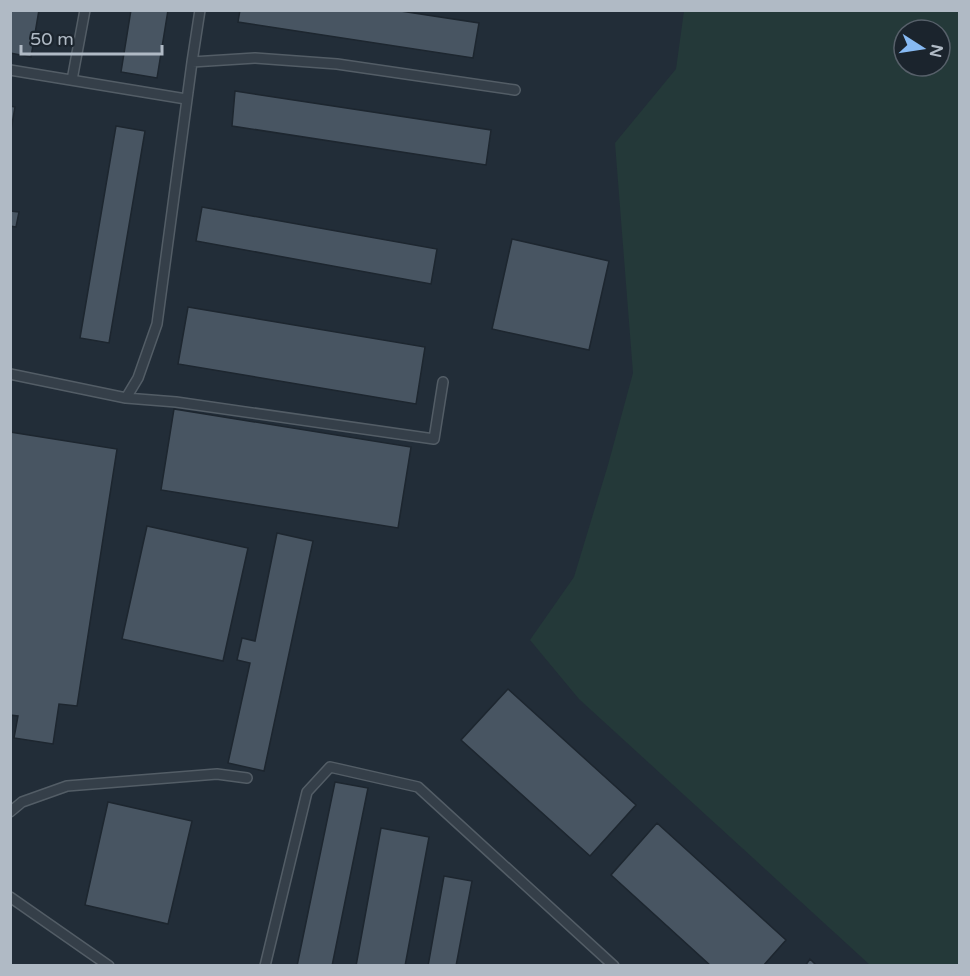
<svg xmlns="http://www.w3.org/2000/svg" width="970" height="976" viewBox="0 0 970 976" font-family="'Varela Round',sans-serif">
<rect width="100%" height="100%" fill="#222d38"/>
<path fill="#243939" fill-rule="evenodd" d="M684,11H959V965H870L579,699L530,640L574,577L608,465L633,373L615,143L676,69ZM904,30H940V66H904Z"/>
<path fill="#485562" stroke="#1d262f" stroke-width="1.5" d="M10,10H39L31,57L10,53Z
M131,10H168L157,78L121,72Z
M240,10H394L479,23L473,58L238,22Z
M235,91L491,130L486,165L232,126Z
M10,106L15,107L10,136Z
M116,126L145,131L109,343L80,338Z
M202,207L437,249L431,284L196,241Z
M10,211L19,212L16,227L10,226Z
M512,239L609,261L589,350L492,329Z
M188,307L425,347L416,404L178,364Z
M174,409L411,447L398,528L161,490Z
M10,432L117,449L77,706L59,704L53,744L14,738L18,716L10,715Z
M147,526L248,548L223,661L122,639Z
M277,533L313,541L264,771L228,763L250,663L237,660L242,638L255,641Z
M508,689L636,805L590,856L461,740Z
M335,782L368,788L332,966H297Z
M108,802L192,821L168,924L85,905Z
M657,823L786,940L763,966H711L611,875Z
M381,828L429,837L405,966H356Z
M444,876L472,881L456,966H428Z
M810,959L817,966H805Z"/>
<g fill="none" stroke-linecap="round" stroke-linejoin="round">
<g stroke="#535d66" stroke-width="12">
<path id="service" d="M192,62L200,10
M10,70L186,99
M72,80L85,10
M10,374L126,398L138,378L157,324L192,62L255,58L337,64L515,90
M126,398L176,402L434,439L443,382
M10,812L22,802L67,786L217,774L247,778
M10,897L109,966
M265,966L307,792L330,767L418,787L614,966"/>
</g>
<use href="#service" stroke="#353f49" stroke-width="9"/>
</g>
<rect width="970" height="976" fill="none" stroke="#b0bac5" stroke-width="24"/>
<g transform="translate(922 48) rotate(102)"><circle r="28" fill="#1b242d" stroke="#57606a" stroke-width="1.5"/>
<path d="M0-4.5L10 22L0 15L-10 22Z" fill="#87baf3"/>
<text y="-9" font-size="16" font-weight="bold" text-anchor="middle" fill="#b0bac5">N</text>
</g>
<path d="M21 45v9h141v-9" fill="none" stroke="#b0bac5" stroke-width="3"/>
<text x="30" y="45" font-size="18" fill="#b0bac5" stroke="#1b242d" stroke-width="4.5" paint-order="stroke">50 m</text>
</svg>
